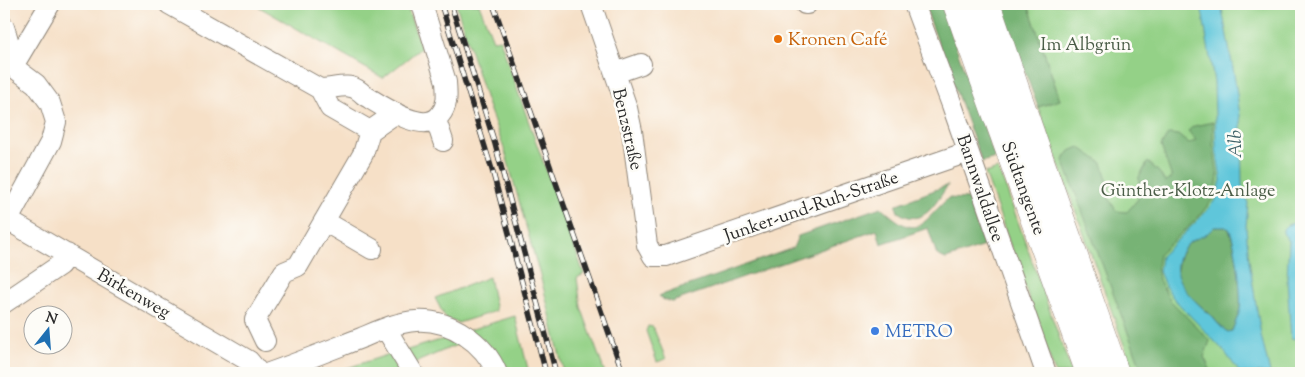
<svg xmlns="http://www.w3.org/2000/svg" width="1305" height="377" viewBox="0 0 1305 377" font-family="'Sorts Mill Goudy',serif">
<rect width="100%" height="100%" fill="#fdfcf7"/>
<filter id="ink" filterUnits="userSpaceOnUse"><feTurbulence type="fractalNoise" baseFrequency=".02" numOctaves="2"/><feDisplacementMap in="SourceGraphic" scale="10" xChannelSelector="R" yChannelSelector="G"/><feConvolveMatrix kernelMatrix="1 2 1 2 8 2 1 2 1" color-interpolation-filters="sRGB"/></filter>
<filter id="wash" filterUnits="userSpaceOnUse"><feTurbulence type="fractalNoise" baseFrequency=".0096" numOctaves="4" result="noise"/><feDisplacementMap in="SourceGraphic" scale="20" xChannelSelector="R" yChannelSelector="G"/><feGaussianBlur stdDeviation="1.12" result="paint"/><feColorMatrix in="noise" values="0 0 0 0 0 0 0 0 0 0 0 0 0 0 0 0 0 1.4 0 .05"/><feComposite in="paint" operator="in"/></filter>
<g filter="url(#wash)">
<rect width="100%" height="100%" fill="#f6e0c7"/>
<path fill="#94d187" stroke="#607e59" d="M254,4H406L421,48L383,78Z
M456,4H479L493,40L500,39C526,118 556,195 584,274L577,278L581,307L605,373H564L544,290L505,151L486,100Z
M1028,4H1301V373H1134L1038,107L1060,100Z
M998,169L1007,191L1072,373H1055L985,173Z
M489,277L496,311L458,323L446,319L435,298Z
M515,316L529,373H503L469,330Z
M648,326L653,327L666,359L657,362L646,331Z
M447,338L459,344L412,364L404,351Z
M393,353L403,368L392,373H332Z"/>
<path fill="#77b374" stroke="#516f50" d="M924,4H941L995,158L982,162Z
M1000,4H1028L1060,100L1038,107Z
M1213,122V144L1218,177L1215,196L1197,219L1159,254L1157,266L1159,280L1170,300L1210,341L1204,357L1212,373H1143L1063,160L1070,151L1079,147L1102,163L1109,186L1108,196L1116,211L1127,212L1138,199L1139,177L1148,162L1159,172L1165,182L1172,178L1161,146L1168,134L1178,135L1189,144L1196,140L1188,131L1194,126Z
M948,185C935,204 923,229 898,212L896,206L898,204Z
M948,198L968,199L984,246L946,259L937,255L928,228L881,244L877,230L672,302L662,299L659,296L793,248L798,236L881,207C917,240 918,228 948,198Z
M1214,227H1227C1236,237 1242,294 1240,309C1238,317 1235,323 1232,331L1228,332C1220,328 1218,323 1212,316C1197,301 1173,289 1178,264C1179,257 1183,250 1188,244C1193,239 1206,234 1214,227Z"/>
<path fill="#5ec6da" stroke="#447882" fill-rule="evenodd" d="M1201,4H1221L1234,74L1241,122L1242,185L1248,203L1246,227L1249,260L1261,335L1270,373H1240L1224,351L1174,299L1165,286L1159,271L1161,256L1202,216L1216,199L1221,180L1216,149L1214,82ZM1214,227H1228C1236,238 1242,294 1240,309C1238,317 1235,323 1232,331L1228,332C1219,327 1216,320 1209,314C1188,294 1161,273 1188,244C1192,239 1200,238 1205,235C1208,233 1211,230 1214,227Z
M1301,221V340L1295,338L1291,340L1287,279L1289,241L1283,233V229L1287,225Z"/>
</g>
<g filter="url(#ink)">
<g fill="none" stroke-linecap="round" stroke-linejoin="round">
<g stroke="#908679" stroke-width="22">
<path id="minor" d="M169,4L320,89L330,108L370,131L396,113
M591,4L627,108L632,131L647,245L653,256H666L968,152
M805,4H807
M914,4L952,105L1046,373
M4,27L8,40L4,46
M4,60L36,84L50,103L56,122L51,141L8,220
M13,66L50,4
M615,73L641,64
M320,89C328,89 345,85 351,87C356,88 361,92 364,95C381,105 424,136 440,115C448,106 447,94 446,82L422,4
M436,120L443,141
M4,218L249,361L259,373
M324,221L372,249
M4,303L60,265L67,254
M386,329L413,373
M265,341L255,320L284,272L298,266L363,154L370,131
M269,373C300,362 330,350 361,338C378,331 397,322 416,321C450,319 484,342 497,373"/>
</g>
<g stroke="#908679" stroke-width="29">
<path id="highway" d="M957,4L1090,373
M986,4L1033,141L1115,373"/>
</g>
<use href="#minor" stroke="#fff" stroke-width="20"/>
<use href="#highway" stroke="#fff" stroke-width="28"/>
<g stroke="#2b2b2b" stroke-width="5.5">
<path id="rail" d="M441,4L493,173L546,373
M451,4L495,144L556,373
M493,4L623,373"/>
</g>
<use href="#rail" stroke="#fdfcf7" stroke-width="4" stroke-dasharray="11" stroke-linecap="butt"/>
</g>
</g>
<circle fill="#e8710a" stroke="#fdfcf7" stroke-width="2" cx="778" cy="39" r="5"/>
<circle fill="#3f7fe0" stroke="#fdfcf7" stroke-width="2" cx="875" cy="331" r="5"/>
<g text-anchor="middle" stroke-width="5" stroke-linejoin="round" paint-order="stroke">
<g font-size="18" fill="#c56008" stroke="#fdfcf7" text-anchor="start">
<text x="788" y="45">Kronen Café</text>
</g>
<g font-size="18" fill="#4a5d47" stroke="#fdfcf7">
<text x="1086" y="50">Im Albgrün</text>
<text x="1188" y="196">Günther-Klotz-Anlage</text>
</g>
<g font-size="18" fill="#2b2b2b" stroke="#fdfcf7">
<text transform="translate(628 129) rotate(77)" y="6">Benzstraße</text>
<text transform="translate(981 188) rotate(71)" y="6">Bannwaldallee</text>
<text transform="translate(1024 188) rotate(70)" y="6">Südtangente</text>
<text transform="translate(811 206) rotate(-19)" y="6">Junker-und-Ruh-Straße</text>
<text transform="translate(134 293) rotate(30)" y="6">Birkenweg</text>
</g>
<g font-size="18" fill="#366cbe" stroke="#fdfcf7" text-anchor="start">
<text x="885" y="337">METRO</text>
</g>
<g font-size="19" font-style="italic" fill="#3d6168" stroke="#fdfcf7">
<text transform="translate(1234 144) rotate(-90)" y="7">Alb</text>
</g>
</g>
<rect width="1305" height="377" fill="none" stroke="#fdfcf7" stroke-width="20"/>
<g transform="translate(48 330) rotate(17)"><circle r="24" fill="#fdfcf7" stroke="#a9a8a5"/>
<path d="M0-4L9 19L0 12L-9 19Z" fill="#1f6fb2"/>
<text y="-8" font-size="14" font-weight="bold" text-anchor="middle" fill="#2b2b2b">N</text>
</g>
</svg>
